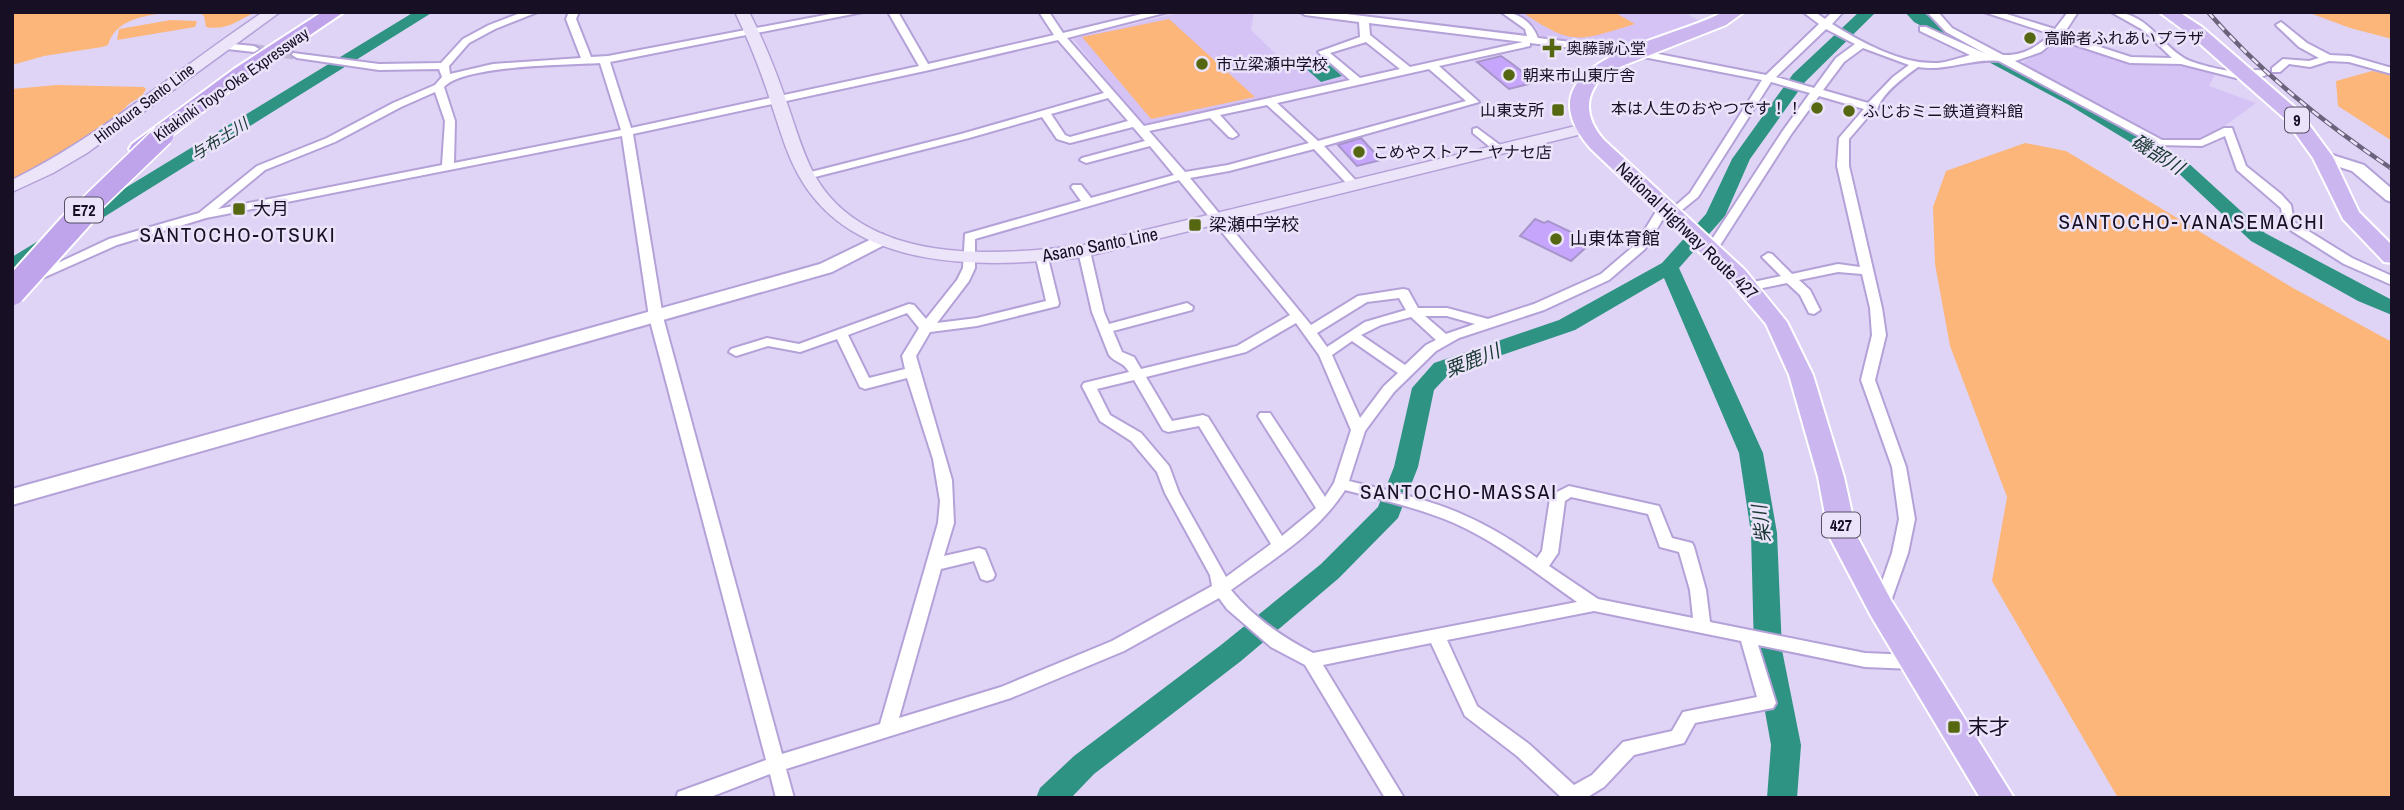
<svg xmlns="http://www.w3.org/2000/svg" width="2404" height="810" viewBox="0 0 2404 810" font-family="'Archivo Narrow','Noto Sans JP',sans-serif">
<rect width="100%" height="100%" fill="#dfd4f6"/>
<path fill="#d5c3f6" d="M1182,12H1254L1251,30L1284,62L1321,53L1350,79L1272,99L1143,125L1073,39Z
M1515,12H1683L1702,22L1634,47L1620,48L1546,39L1540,36L1536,27Z
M2064,42L2123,62L2173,63L2216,73L2209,86L2256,103L2226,125L2196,140H2160L2022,63L2055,43Z"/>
<path fill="#fcb67a" d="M12,12H170C146,16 116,18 108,45L102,47L44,56L12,65Z
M199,12H256C238,20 227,31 206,27L204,16Z
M1522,12H1614L1635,24C1578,41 1573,47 1522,12Z
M2307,12H2392V39L2350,28Z
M1169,19L1255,97L1151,119L1082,37Z
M171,20L197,21L195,27L117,40L119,29Z
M2372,71L2392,75V141L2338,106L2336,81Z
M57,85L144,87L146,89L142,96L130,103L103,130L12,182V89Z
M2025,143L2066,151L2293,288L2392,342V798H2118L1992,581L2007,497L1950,346L1935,264L1933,207L1946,171Z"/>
<path fill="#2f9383" d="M1324,60L1342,76L1321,82L1303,66Z"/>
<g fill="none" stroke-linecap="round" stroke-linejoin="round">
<path fill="#2f9383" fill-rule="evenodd" d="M414,12H433L19,270L12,272V257Z
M1859,12H1876L1805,82L1750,159L1725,216L1679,268L1763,453L1777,533L1782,650L1801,745L1797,798H1767L1771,745L1754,650L1751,533L1739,453L1664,278L1575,330L1450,373L1434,390L1418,467L1398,518L1339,578L1241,661L1094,774L1071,798H1036L1040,788L1074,756L1221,645L1321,564L1378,507L1394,467L1412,388L1434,363L1559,320L1662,263L1706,214L1732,159L1793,74Z
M1905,12H1922L1967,39L2081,97L2185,160L2265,233L2392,300V315L2358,301L2251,241L2173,168L2069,105L1914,22Z"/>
</g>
<path fill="#c6a5fc" stroke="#a794ca" stroke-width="2" d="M1501,56L1511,63L1536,82L1509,89L1477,62Z
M1361,138L1381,160L1357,166L1338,145Z
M1535,219L1544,223L1548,221L1592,242L1571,261L1520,236Z"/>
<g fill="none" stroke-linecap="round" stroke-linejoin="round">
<path stroke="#c1b7d6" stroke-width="10" stroke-dasharray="10 5" stroke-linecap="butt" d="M254,49L297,55"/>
<g stroke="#b4a1d8" stroke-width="4">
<path id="minor" d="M523,12H538L495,29L469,43L449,66L450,74L493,64L581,58L566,19L569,12H579L576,19L591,57L608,56L841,12H863L610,62L631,128L919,66L888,12H898L928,64L1054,35L1039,12H1049L1063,33L1150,12H1168L1067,38L1144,126L1350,80L1318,52L1360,37L1359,22L1305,15L1300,12H1330L1527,36L1525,29L1501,12C1518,12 1532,22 1538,38L1638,50L1766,75L1819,24L1803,12H1815L1825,19L1832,12H1843L1832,24C1861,42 1902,65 1938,63C1948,62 1959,58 1970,55L1920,31V27H1926L1986,54L1946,32L1927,12H1938L1952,28L2003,55C2023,56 2037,47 2051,34L1984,12H2000L2055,29L2068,12H2078L2063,35L2131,57L2172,58L2143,30L2111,12C2147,12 2158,42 2184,58C2193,64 2226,71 2237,72C2248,72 2260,67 2269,73L2264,76L2236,78L2181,64L2130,63L2057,39L2041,52L2015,61L2162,140H2200L2224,128H2232L2246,166L2281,194L2291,205L2294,222L2352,258L2392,276V285L2344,264L2284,226L2281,208L2237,170L2225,136L2202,146L2156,145L1999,61C1971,58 1946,72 1918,67C1904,77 1881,94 1877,110L1873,111L1849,139V166L1882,308L1886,335L1875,380L1906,467L1915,519L1908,553L1889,607L1887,612L1881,613L1875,612L1873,607L1892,553L1899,519L1892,467L1861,380L1872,335L1870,308L1862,274L1838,272L1799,280L1810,290L1820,310L1814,314L1809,313L1800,295L1787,283L1748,291L1742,287L1744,284L1781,276L1762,257L1768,253L1772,254L1792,274L1838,264L1860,267L1837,166L1839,138L1864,109L1819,96L1792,133L1717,250L1711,254L1705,250L1782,132L1810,93L1771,82L1698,197L1672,218L1666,214L1690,193L1762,80L1638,56L1530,43V46L1439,66L1479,102L1324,146L1359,184V188H1351L1314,149L1229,171L1190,178L1311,325L1358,296L1403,289L1408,290L1418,308H1447L1488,319L1534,304L1601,274L1636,244L1660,205L1664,203L1670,207L1645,249L1609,280L1544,310L1459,338L1436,351L1394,392L1365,431L1349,481C1389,491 1429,499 1466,516C1491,527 1515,542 1537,558L1542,551L1550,498L1553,494L1569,486L1659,506L1672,538L1692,543L1694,547L1706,590L1710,622L1865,653L1913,655L1919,657L1921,662L1919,667L1913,669L1865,667L1758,645L1776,703L1773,708L1695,723L1684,743L1634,755L1604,787L1586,798H1562L1517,756L1465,716L1431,643L1323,665L1404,798H1385L1305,665L1271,647L1227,609L1219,598L1124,651L1011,698L786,769L794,798H776L770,774L708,798H676L678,792L766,760L649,317L622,136L206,218L117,245L36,281H28L26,278L109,239L199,213L257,166L327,138L393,103L435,85L442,77L439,69L379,70L297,58L292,55L293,53L379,64L441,63L463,39L489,25ZM1369,23L1523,42L1410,67L1370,35ZM1826,29L1855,44L1836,58L1814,88L1776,77ZM1058,40L1104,93L961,134L803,174L801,176L807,179L969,138L1042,117L1057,139L1070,143L1133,127L1145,141L1082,158L1080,160L1086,163L1150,146L1174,175L1091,198L1081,185H1073L1071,187L1081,201L965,234L963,268L957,280L926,319L914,305L909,304L799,344L767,338L731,349L729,352L736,356L768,346L800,352L837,339L860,387L865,389L907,378L933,459L940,501L938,523L880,724L782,754L663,317L633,134L925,71ZM1366,42L1400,69L1360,78L1330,53ZM1863,48L1909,65L1893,77L1868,103L1823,90L1844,62ZM600,63L621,130L454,163L455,121L444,87C463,65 568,65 600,63ZM1429,69L1466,101L1318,141L1277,103ZM435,92L445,121L442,165L218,209L265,170L335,142L401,107ZM1108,98L1128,121L1070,137L1065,135L1051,114ZM1267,105L1309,143L1228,165L1185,172L1149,131L1210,118L1229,137L1233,138L1238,135L1220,115ZM1179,180L1290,315L1237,346L1141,369L1134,357L1122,352L1113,331L1192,310L1193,307L1187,303L1109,324L1104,312L1090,251L1084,247L1080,248L1078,251L1092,312L1109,355C1115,363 1123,361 1129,372L1084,383L1082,386L1100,421L1131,441L1157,472L1165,493L1210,575L1212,586L1112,641L1001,687L899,718L941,569L974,561L981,579L987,581L993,579L995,575L985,550L979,548L944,556L954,523L952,480L916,356L930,332L977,326L1058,306L1059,303L1048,258L1042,254L1036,258L1046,301L977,318L937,323L969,281L975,268V239ZM1399,298L1406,310L1365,322L1327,347L1317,333L1367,302ZM907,313L919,328L902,356L905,369L869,378L848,335ZM1425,316H1447L1475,324L1446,334ZM1411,317L1436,340L1426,345L1405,365L1361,335L1381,325ZM1296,323L1319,355L1351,430L1334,483L1325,497L1270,413H1260L1258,416L1316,508L1282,536L1208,417L1203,415L1172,421L1146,377L1246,352ZM1352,341L1398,373L1384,386L1360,418L1332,355ZM1134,380L1163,430L1168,432L1199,426L1271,544L1226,577L1179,493L1169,466L1141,433L1110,415L1097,389ZM1345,490C1382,500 1419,508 1454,523C1499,543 1537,574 1577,602L1313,653C1282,637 1253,617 1231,590C1272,560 1317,534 1345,490ZM1571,497L1648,514L1660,547L1679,552L1690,590L1693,618L1598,599L1549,566L1558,553L1565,501ZM1594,611L1741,641L1757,697L1683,712L1672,731L1623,742L1592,775L1574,785L1529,744L1477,706L1447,640Z
M2281,22L2307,43L2330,55L2350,56L2392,68V74L2349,62L2329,61L2310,67L2289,64L2280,72H2272V68L2283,59L2309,61L2319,58L2299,47L2278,27L2276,25Z
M222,43L254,46L259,49L254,52L218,48L217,46Z
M1477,128L1504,148V152H1496L1473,133V129Z"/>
</g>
<g stroke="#b4a1d8" stroke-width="4">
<path id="tertiary" d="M2323,152L2364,165L2392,189V202L2386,200L2352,171L2318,160L2315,157Z
M882,234L890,239L888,243L832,272L12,505V489L820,264Z"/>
</g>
<g stroke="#b4a1d8" stroke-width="3">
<path id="secondary" d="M263,12H280L87,153L53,173L12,192V180C103,135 179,68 263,12Z
M735,12H749C765,43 777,74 788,106C796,129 803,154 815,176C867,266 996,256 1084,245L1584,124L1592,129L1590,132L1084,257C987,268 854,274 799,176C787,155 780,130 772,106C762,74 750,43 735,12Z"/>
</g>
<g stroke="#fff" stroke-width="4">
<path id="trunk" d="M1723,12H1744L1726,25L1607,72C1584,93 1583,116 1604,140L1745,270L1787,322L1813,375L1844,477L1857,536L1891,600L2014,798H1980L1871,616L1829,536L1818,477L1789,375L1766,324L1729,280L1590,148C1515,60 1671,41 1723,12Z
M2159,12H2179L2202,27L2299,111L2333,157L2359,212L2392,245V263L2384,262L2343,219L2313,158L2285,119L2190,35Z"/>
</g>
<g stroke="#fff" stroke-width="4">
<path id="motorway" d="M322,12H344L248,77L148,154H132L129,149L132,144L234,69Z"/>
</g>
<use href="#minor" fill="#fff" fill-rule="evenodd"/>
<use href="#tertiary" fill="#fff" fill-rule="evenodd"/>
<use href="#secondary" fill="#ece4f9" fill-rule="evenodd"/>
<use href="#trunk" fill="#ccb6f0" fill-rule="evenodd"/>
<use href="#motorway" fill="#bfa4ec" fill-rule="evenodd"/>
<g stroke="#6b627c" stroke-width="4.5">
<path id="rail" d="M2208,12C2262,74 2324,123 2392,169"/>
</g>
<use href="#rail" stroke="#ebe3fa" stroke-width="2.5" stroke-dasharray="8" stroke-linecap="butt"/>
<g stroke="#fff" stroke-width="24" stroke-linecap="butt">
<path id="motorway-bridge-far1" d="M83,212L163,135"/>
</g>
<g stroke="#fff" stroke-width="30" stroke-linecap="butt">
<path id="motorway-bridge" d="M12,292L85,211"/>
</g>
<use href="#motorway-bridge-far1" stroke="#bfa4ec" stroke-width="21"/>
<use href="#motorway-bridge" stroke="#bfa4ec" stroke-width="26"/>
</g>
<g fill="#566711" stroke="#ebe3fa" stroke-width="2.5">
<circle cx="2030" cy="38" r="7"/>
<path d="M1548.5 37.5h7v7h7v7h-7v7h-7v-7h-7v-7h7z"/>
<circle cx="1202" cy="64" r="7"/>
<circle cx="1509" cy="75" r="7"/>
<circle cx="1817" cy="108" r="7"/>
<rect x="1551" y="103" width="14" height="14" rx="3.5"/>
<circle cx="1849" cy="111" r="7"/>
<circle cx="1359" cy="152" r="7"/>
<rect x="232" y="202" width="14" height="14" rx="3.5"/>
<rect x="1188" y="218" width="14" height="14" rx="3.5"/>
<circle cx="1556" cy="239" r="7"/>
<rect x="1947" y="720" width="14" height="14" rx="3.5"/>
</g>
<g text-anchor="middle" stroke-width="5" stroke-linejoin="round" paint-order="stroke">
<g font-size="16" fill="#171024" stroke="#ebe3fa" text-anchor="start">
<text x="2044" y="44">高齢者ふれあいプラザ</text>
<text x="1566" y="54">奥藤誠心堂</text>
<text x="1216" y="70">市立梁瀬中学校</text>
<text x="1523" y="81">朝来市山東庁舎</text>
<text x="1803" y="114" text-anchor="end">本は人生のおやつです！！</text>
<text x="1544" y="116" text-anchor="end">山東支所</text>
<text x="1863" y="117">ふじおミニ鉄道資料館</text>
<text x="1373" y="158">こめやストアー ヤナセ店</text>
</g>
<g font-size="16" fill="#171024" stroke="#ebe3fa">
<text transform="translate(231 84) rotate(-35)" y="6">Kitakinki Toyo-Oka Expressway</text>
<text transform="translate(144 103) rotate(-37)" y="6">Hinokura Santo Line</text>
</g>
<g fill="#ebe3fa" stroke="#574f64" stroke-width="2">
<rect x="2285" y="107.5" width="24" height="25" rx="5"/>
<rect x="65" y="197.5" width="38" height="25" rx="5"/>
<rect x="1822" y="512.5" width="38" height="25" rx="5"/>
</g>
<g font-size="16" font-weight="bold" fill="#171024">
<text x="2297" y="126">9</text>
<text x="84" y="216">E72</text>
<text x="1841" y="531">427</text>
</g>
<g font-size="16" font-style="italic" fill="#183631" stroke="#ebe3fa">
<text transform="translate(219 139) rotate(-32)" y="6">与布土川</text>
</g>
<g font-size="18" fill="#171024" stroke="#ebe3fa" text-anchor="start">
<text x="253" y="215">大月</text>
<text x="1209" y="231">梁瀬中学校</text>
<text x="1570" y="245">山東体育館</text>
</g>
<g font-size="18" fill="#171024" stroke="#ebe3fa">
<text transform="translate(1687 231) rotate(44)" y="6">National Highway Route 427</text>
<text transform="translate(1100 245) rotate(-11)" y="6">Asano Santo Line</text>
</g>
<g font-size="19" font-style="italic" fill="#183631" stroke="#ebe3fa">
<text transform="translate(2158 154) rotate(32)" y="7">磯部川</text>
<text transform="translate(1472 360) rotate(-22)" y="7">粟鹿川</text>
<text transform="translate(1761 524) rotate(-97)" y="7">柴川</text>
</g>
<g font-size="21" letter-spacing="2" fill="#171024" stroke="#ebe3fa">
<text x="2192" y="229">SANTOCHO-YANASEMACHI</text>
<text x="238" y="242">SANTOCHO-OTSUKI</text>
<text x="1459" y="499">SANTOCHO-MASSAI</text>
</g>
<g font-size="21" fill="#171024" stroke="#ebe3fa" text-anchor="start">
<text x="1968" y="734">末才</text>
</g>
</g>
<rect width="2404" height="810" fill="none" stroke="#171024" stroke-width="28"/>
</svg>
